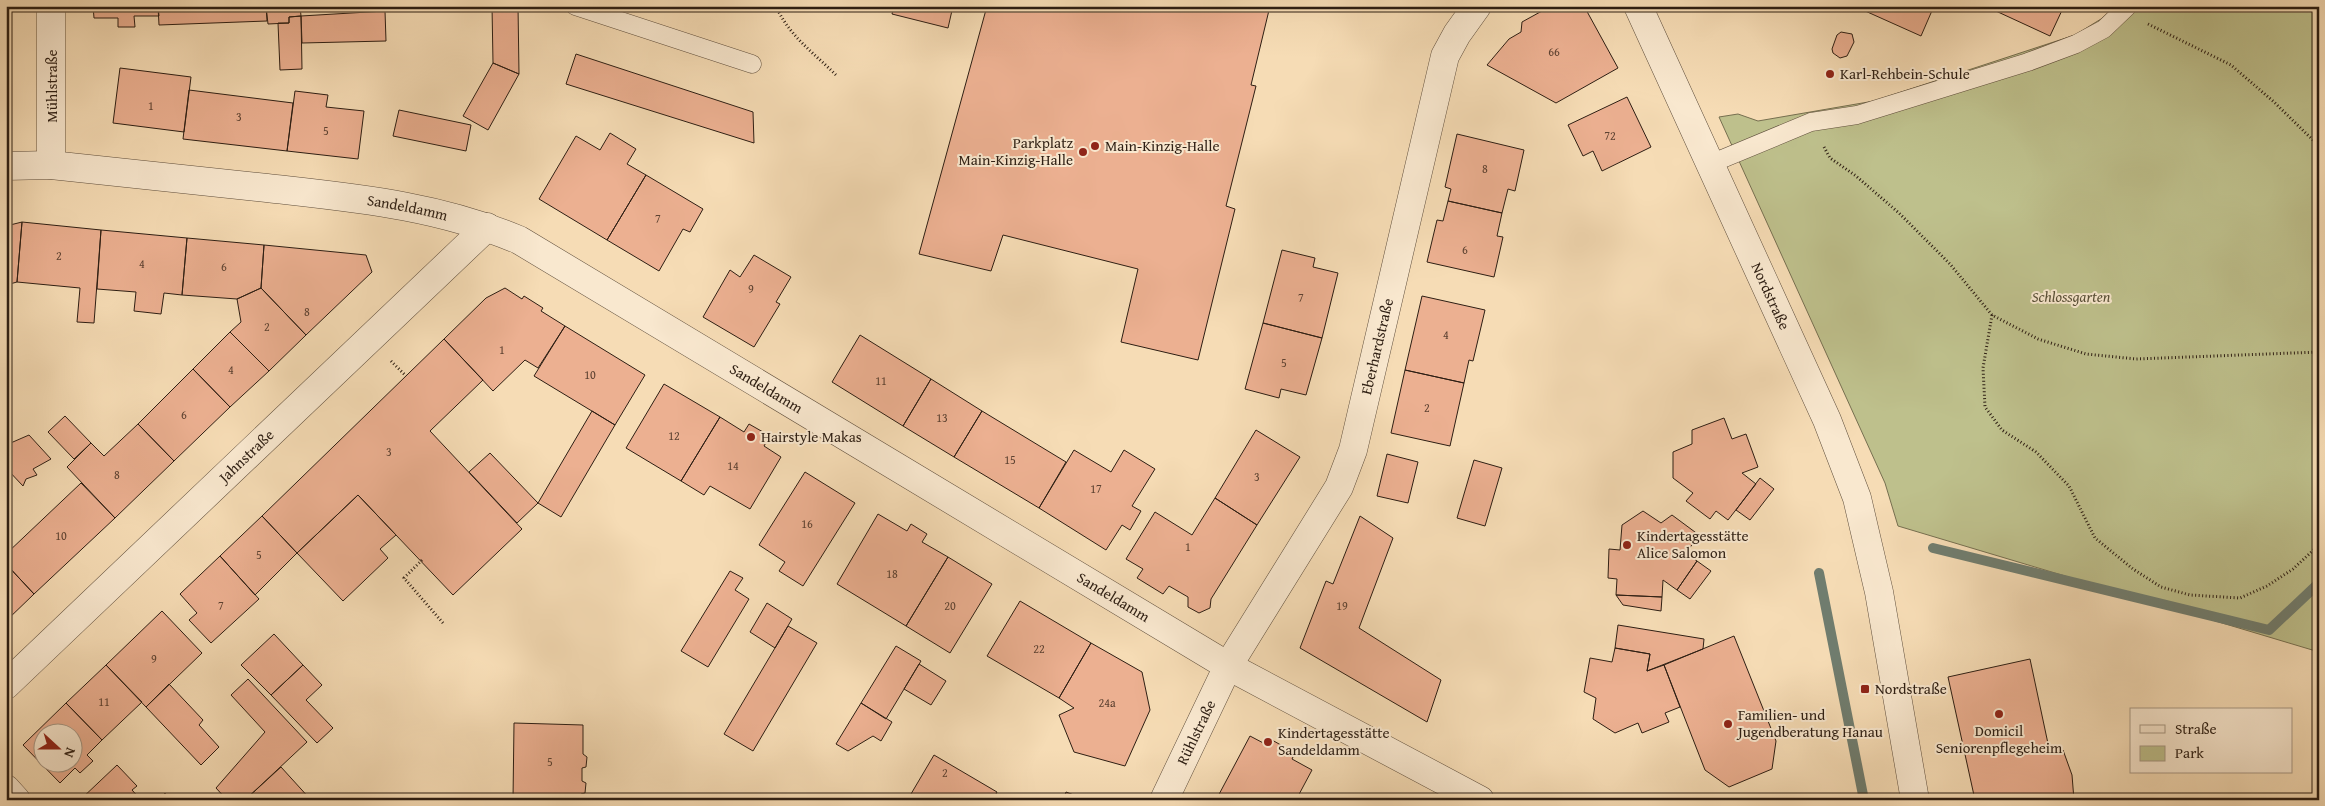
<svg xmlns="http://www.w3.org/2000/svg" width="2325" height="806" viewBox="0 0 2325 806" font-family="'Gentium Book Plus',serif">
<rect width="100%" height="100%" fill="#f6dcb5"/>
<filter id="stains"><feTurbulence type="fractalNoise" baseFrequency=".004" numOctaves="4"/><feColorMatrix values="0 0 0 0 .2 0 0 0 0 .09 0 0 0 0 .02 0 0 0 .5 -.17"/></filter>
<radialGradient id="worn" r=".72"><stop offset=".6" stop-color="#630" stop-opacity="0"/><stop offset="1" stop-color="#630" stop-opacity=".3"/></radialGradient>
<path fill="#bec08c" stroke="#766f50" d="M2116,6H2319V652L1898,526L1885,483L1719,117L1738,114L1758,121L1874,101L2075,35L2101,19Z"/>
<g fill="none" stroke-linecap="round" stroke-linejoin="round">
<path stroke="#707d6f" stroke-width="10" d="M1933,548L2269,630L2319,583
M1819,573L1864,800"/>
</g>
<path fill="#ecb091" stroke="#2d1e13" fill-rule="evenodd" d="M93,6H158L159,16H134L135,27H118V18H94Z
M158,6H266L267,21L159,25Z
M266,6H300L301,16L289,17V23L268,24Z
M492,6H518L519,74L493,63Z
M894,6H953L948,28L892,14Z
M987,6H1270L1251,85L1256,86L1226,206L1235,209L1198,360L1121,342L1138,269L1003,235L991,271L919,254Z
M1551,6H1584L1618,68L1556,103L1487,65L1509,39L1521,32L1522,22Z
M1854,6H1934L1921,36Z
M1985,6H2064L2050,36Z
M385,11L386,41L302,43L301,16Z
M301,16L302,69L280,70L278,23H289V17Z
M1841,32L1852,34L1854,42L1847,56L1840,58L1833,53L1832,49L1837,35Z
M576,54L753,112L754,143L566,84Z
M493,63L519,74L488,130L463,116Z
M120,68L191,77L184,132L113,123Z
M189,90L293,103L287,151L183,139Z
M295,91L328,95L326,107L364,111L358,159L287,151Z
M1627,97L1651,147L1602,171L1593,151L1583,156L1568,125Z
M399,110L471,125L466,151L393,136Z
M610,133L636,149L627,164L646,175L607,240L539,199L576,136L600,150Z
M1457,134L1524,150L1515,191L1508,189L1502,213L1448,201L1451,189L1445,187Z
M646,175L703,209L690,232L683,229L659,271L607,240Z
M1448,201L1502,213L1497,236L1503,237L1494,277L1427,262L1437,220L1443,221Z
M22,222L17,282L6,285V226Z
M22,222L101,230L94,323L77,322L80,288L17,282Z
M101,230L187,238L182,295L164,293L161,314L134,311L136,292L97,289Z
M187,238L264,245L261,288L237,299L182,295Z
M264,245L366,255L372,272L306,335L261,288Z
M1282,250L1315,258L1313,267L1338,273L1322,338L1263,323Z
M754,255L791,277L776,302L780,304L754,347L703,317L730,270L740,277Z
M261,288L306,335L269,371L230,332L241,322L237,299Z
M505,288L522,299L524,296L543,308L541,311L565,326L538,368L525,360L493,391L444,339L486,298Z
M1422,296L1485,310L1473,361L1469,360L1464,383L1405,370Z
M1263,323L1322,338L1306,395L1281,389L1279,398L1245,389Z
M565,326L645,375L615,425L534,376Z
M230,332L269,371L230,407L193,369Z
M860,335L931,379L903,426L832,382Z
M444,339L483,380L430,431L522,529L453,595L358,495L297,553L262,516Z
M193,369L230,407L174,461L138,424Z
M1405,370L1464,383L1450,446L1391,433Z
M931,379L982,411L954,457L903,426Z
M664,384L720,417L681,481L626,448Z
M592,411L615,425L561,517L538,503Z
M982,411L1066,462L1039,508L954,457Z
M65,416L91,443L74,459L48,432Z
M720,417L744,432L749,424L770,436L764,446L781,457L750,509L710,486L704,495L681,481Z
M1724,418L1732,439L1746,434L1758,467L1742,473L1756,484L1728,520L1716,511L1710,519L1686,501L1693,493L1673,478V452L1692,444V430Z
M138,424L174,461L115,518L67,467L91,443L104,456Z
M1256,430L1300,457L1257,525L1215,498Z
M29,435L51,459L33,469L37,475L26,479L23,486L6,468V445Z
M1074,450L1111,472L1124,450L1155,469L1132,506L1141,511L1130,530L1122,525L1106,550L1039,508Z
M490,453L538,503L517,523L469,472Z
M1387,454L1418,462L1408,503L1377,496Z
M1474,460L1502,468L1485,526L1457,518Z
M805,472L855,503L803,586L779,571L785,562L759,545Z
M1760,478L1774,489L1750,520L1736,510Z
M81,483L115,518L34,594L6,564V554Z
M358,495L396,535L380,549L388,558L343,601L297,553Z
M1215,498L1257,525L1211,599L1210,608L1199,613L1188,607V597L1169,586L1163,594L1137,578L1143,569L1126,559L1155,512L1192,535Z
M1643,511L1661,523L1672,515L1699,535L1686,553L1697,561L1677,590L1663,580L1662,597L1616,595L1617,579L1608,578L1609,549L1620,550L1622,525Z
M878,514L907,531L911,524L927,534L922,542L948,557L906,626L837,584Z
M262,516L297,553L255,595L220,556Z
M1360,516L1393,538L1359,628L1441,680L1427,722L1300,648L1326,581L1333,584Z
M220,556L259,599L211,643L189,620L197,613L180,594Z
M948,557L992,584L950,653L906,626Z
M1697,561L1711,571L1690,599L1677,590Z
M6,564L34,594L6,621Z
M730,571L743,578L735,590L749,599L708,667L681,651Z
M1616,595L1662,597L1661,611L1623,605Z
M1020,601L1091,643L1059,698L987,656Z
M767,603L792,619L775,648L750,632Z
M162,611L202,653L146,707L106,665Z
M1618,625L1704,639L1703,649L1647,671L1650,654L1615,648Z
M788,626L817,643L753,751L724,734Z
M274,634L303,665L271,695L241,665Z
M1734,636L1776,741L1772,769L1729,787L1705,770L1664,665Z
M1091,643L1142,672L1150,710L1125,766L1074,752L1059,715L1074,708L1059,698Z
M896,646L921,661L886,719L861,703Z
M1615,648L1650,654L1647,671L1664,665L1680,707L1665,713L1669,722L1642,733L1638,723L1615,733L1593,719L1596,698L1584,692L1590,658L1612,662Z
M2030,659L2050,753L2063,750L2072,775L2074,800H1975L1948,677Z
M919,664L946,681L931,705L904,689Z
M106,665L142,702L102,740L66,703Z
M303,665L322,685L306,700L333,728L317,743L271,695Z
M248,679L307,742L245,800H227L216,788L265,732L231,695Z
M169,684L203,720L199,725L219,747L201,765L146,707Z
M66,703L102,740L87,755L93,761L80,773L75,768L60,783L23,745ZM42,734H72V764H42Z
M861,703L892,722L881,741L873,736L848,751L836,744Z
M514,723L583,725V754L587,757L586,767L582,768V781L586,783L585,793L581,794V800H513Z
M1250,736L1269,746L1272,740L1295,753L1292,759L1312,770L1296,800H1216Z
M934,755L997,792L993,800L908,799Z
M117,765L137,786L132,790L141,800H80Z
M281,767L311,800H245Z
M1066,792L1087,800H1063Z
M165,793L171,800H158Z"/>
<g fill="none" stroke-linecap="round" stroke-linejoin="round">
<g stroke="#5f4e3c" stroke-width="19">
<path id="service" d="M575,6L752,64
M1710,164L1811,122L1857,115L2028,62L2076,44L2104,29L2128,6"/>
</g>
<g stroke="#5f4e3c" stroke-width="29">
<g id="minor">
<path d="M51,6V165"/>
<path id="s1" d="M1638,6L1827,420L1857,498L1879,592L1915,800"/>
<path id="s2" d="M6,685L487,227"/>
<path d="M6,789L16,800"/>
<path id="s3" d="M1164,800L1228,666L1339,487L1353,450L1445,56L1457,34L1477,6"/>
</g>
</g>
<g stroke="#5f4e3c" stroke-width="29">
<g id="tertiary">
<path id="s4" d="M6,166L51,165C123,173 195,181 267,188C355,198 437,205 519,240L1228,666L1480,800"/>
</g>
</g>
<path stroke="#2d1e13" stroke-width="3" stroke-dasharray="1 2.5" stroke-linecap="butt" d="M776,6C789,36 814,53 836,75
M2148,24L2231,65L2274,102L2319,146
M1824,147L1830,158L1856,176L1899,213L1950,264L1992,315L2038,339L2086,354L2136,359L2319,352
M1992,315L1983,368L1985,407L2002,430L2036,452L2069,486L2095,538L2133,569L2161,587L2190,595L2240,598L2267,586L2293,569L2319,545
M391,361L406,376
M422,560L404,578L443,623"/>
<use href="#service" stroke="#f9e8cf" stroke-width="18"/>
<use href="#minor" stroke="#f9e8cf" stroke-width="28"/>
<use href="#tertiary" stroke="#f9e8cf" stroke-width="28"/>
</g>
<g fill="#8f2418" stroke="#f9e8cf" stroke-width="2">
<circle cx="1830" cy="74" r="5"/>
<circle cx="1095" cy="146" r="5"/>
<circle cx="1083" cy="152" r="5"/>
<circle cx="751" cy="437" r="5"/>
<circle cx="1627" cy="545" r="5"/>
<rect x="1860" y="684" width="10" height="10" rx="2.5"/>
<circle cx="1999" cy="714" r="5"/>
<circle cx="1728" cy="724" r="5"/>
<circle cx="1268" cy="742" r="5"/>
</g>
<g text-anchor="middle" stroke-width="4" stroke-linejoin="round" paint-order="stroke">
<g font-size="12" fill="#5d4232">
<text x="1554" y="56">66</text>
<text x="151" y="110">1</text>
<text x="239" y="121">3</text>
<text x="326" y="135">5</text>
<text x="1610" y="140">72</text>
<text x="1485" y="173">8</text>
<text x="658" y="223">7</text>
<text x="1465" y="254">6</text>
<text x="59" y="260">2</text>
<text x="142" y="268">4</text>
<text x="224" y="271">6</text>
<text x="751" y="293">9</text>
<text x="1301" y="302">7</text>
<text x="307" y="316">8</text>
<text x="267" y="331">2</text>
<text x="1446" y="339">4</text>
<text x="502" y="354">1</text>
<text x="1284" y="367">5</text>
<text x="231" y="374">4</text>
<text x="590" y="379">10</text>
<text x="881" y="385">11</text>
<text x="1427" y="412">2</text>
<text x="184" y="419">6</text>
<text x="942" y="422">13</text>
<text x="674" y="440">12</text>
<text x="389" y="456">3</text>
<text x="1010" y="464">15</text>
<text x="733" y="470">14</text>
<text x="117" y="479">8</text>
<text x="1257" y="481">3</text>
<text x="1096" y="493">17</text>
<text x="807" y="528">16</text>
<text x="61" y="540">10</text>
<text x="1188" y="551">1</text>
<text x="259" y="559">5</text>
<text x="892" y="578">18</text>
<text x="221" y="610">7</text>
<text x="950" y="610">20</text>
<text x="1342" y="610">19</text>
<text x="1039" y="653">22</text>
<text x="154" y="663">9</text>
<text x="104" y="706">11</text>
<text x="1107" y="707">24a</text>
<text x="550" y="766">5</text>
<text x="945" y="777">2</text>
</g>
<g font-size="15" fill="#2d1e13" stroke="#f9e8cf" text-anchor="start">
<text x="1840" y="79">Karl-Rehbein-Schule</text>
<text x="1073" y="148" text-anchor="end">Parkplatz<tspan x="1073" dy="17">Main-Kinzig-Halle</tspan></text>
<text x="1105" y="151">Main-Kinzig-Halle</text>
<text x="761" y="442">Hairstyle Makas</text>
<text x="1637" y="541">Kindertagesstätte<tspan x="1637" dy="17">Alice Salomon</tspan></text>
<text x="1875" y="694">Nordstraße</text>
<text x="1738" y="720">Familien- und<tspan x="1738" dy="17">Jugendberatung Hanau</tspan></text>
<text x="1999" y="736" text-anchor="middle">Domicil<tspan x="1999" dy="17">Seniorenpflegeheim</tspan></text>
<text x="1278" y="738">Kindertagesstätte<tspan x="1278" dy="17">Sandeldamm</tspan></text>
</g>
<g font-size="15" fill="#2d1e13" stroke="#f9e8cf">
<text transform="translate(52 86) rotate(-90)" y="5">Mühlstraße</text>
<text dy="5" stroke="none"><textPath href="#s4" startOffset="404">Sandeldamm</textPath></text>
<text dy="5" stroke="none"><textPath href="#s1" startOffset="319">Nordstraße</textPath></text>
<text dy="5" stroke="none"><textPath href="#s3" startOffset="505">Eberhardstraße</textPath></text>
<text dy="5" stroke="none"><textPath href="#s4" startOffset="809">Sandeldamm</textPath></text>
<text dy="5" stroke="none"><textPath href="#s2" startOffset="332">Jahnstraße</textPath></text>
<text dy="5" stroke="none"><textPath href="#s4" startOffset="1214">Sandeldamm</textPath></text>
<text dy="5" stroke="none"><textPath href="#s3" startOffset="75">Rühlstraße</textPath></text>
</g>
<g font-size="15" font-style="italic" fill="#584f37" stroke="#f9e8cf">
<text x="2071" y="302">Schlossgarten</text>
</g>
</g>
<rect width="2325" height="806" fill="none" stroke="#f6dcb5" stroke-width="25"/>
<rect x="8" y="8" width="2310" height="791" fill="none" stroke="#2d1e13" stroke-width="2.5"/>
<rect x="12" y="12" width="2300" height="781" fill="none" stroke="#2d1e13"/>
<rect x="2130" y="708" width="162" height="65" fill="#f9e8cf" stroke="#a79784"/>
<rect x="2140" y="725" width="25" height="8" fill="#f9e8cf" stroke="#a79784"/>
<text x="2175" y="734" font-size="15" fill="#2d1e13">Straße</text>
<rect x="2140" y="746" width="25" height="15" fill="#bec08c" stroke="#a79784"/>
<text x="2175" y="758" font-size="15" fill="#2d1e13">Park</text>
<g transform="translate(58 748) rotate(111)"><circle r="24" fill="#f9e8cf" stroke="#a79784"/>
<path d="M0-4L9 19L0 12L-9 19Z" fill="#8f2418"/>
<text y="-8" font-size="14" font-weight="bold" text-anchor="middle" fill="#2d1e13">N</text>
</g>
<rect width="100%" height="100%" filter="url(#stains)"/>
<rect width="100%" height="100%" fill="url(#worn)"/>
</svg>
